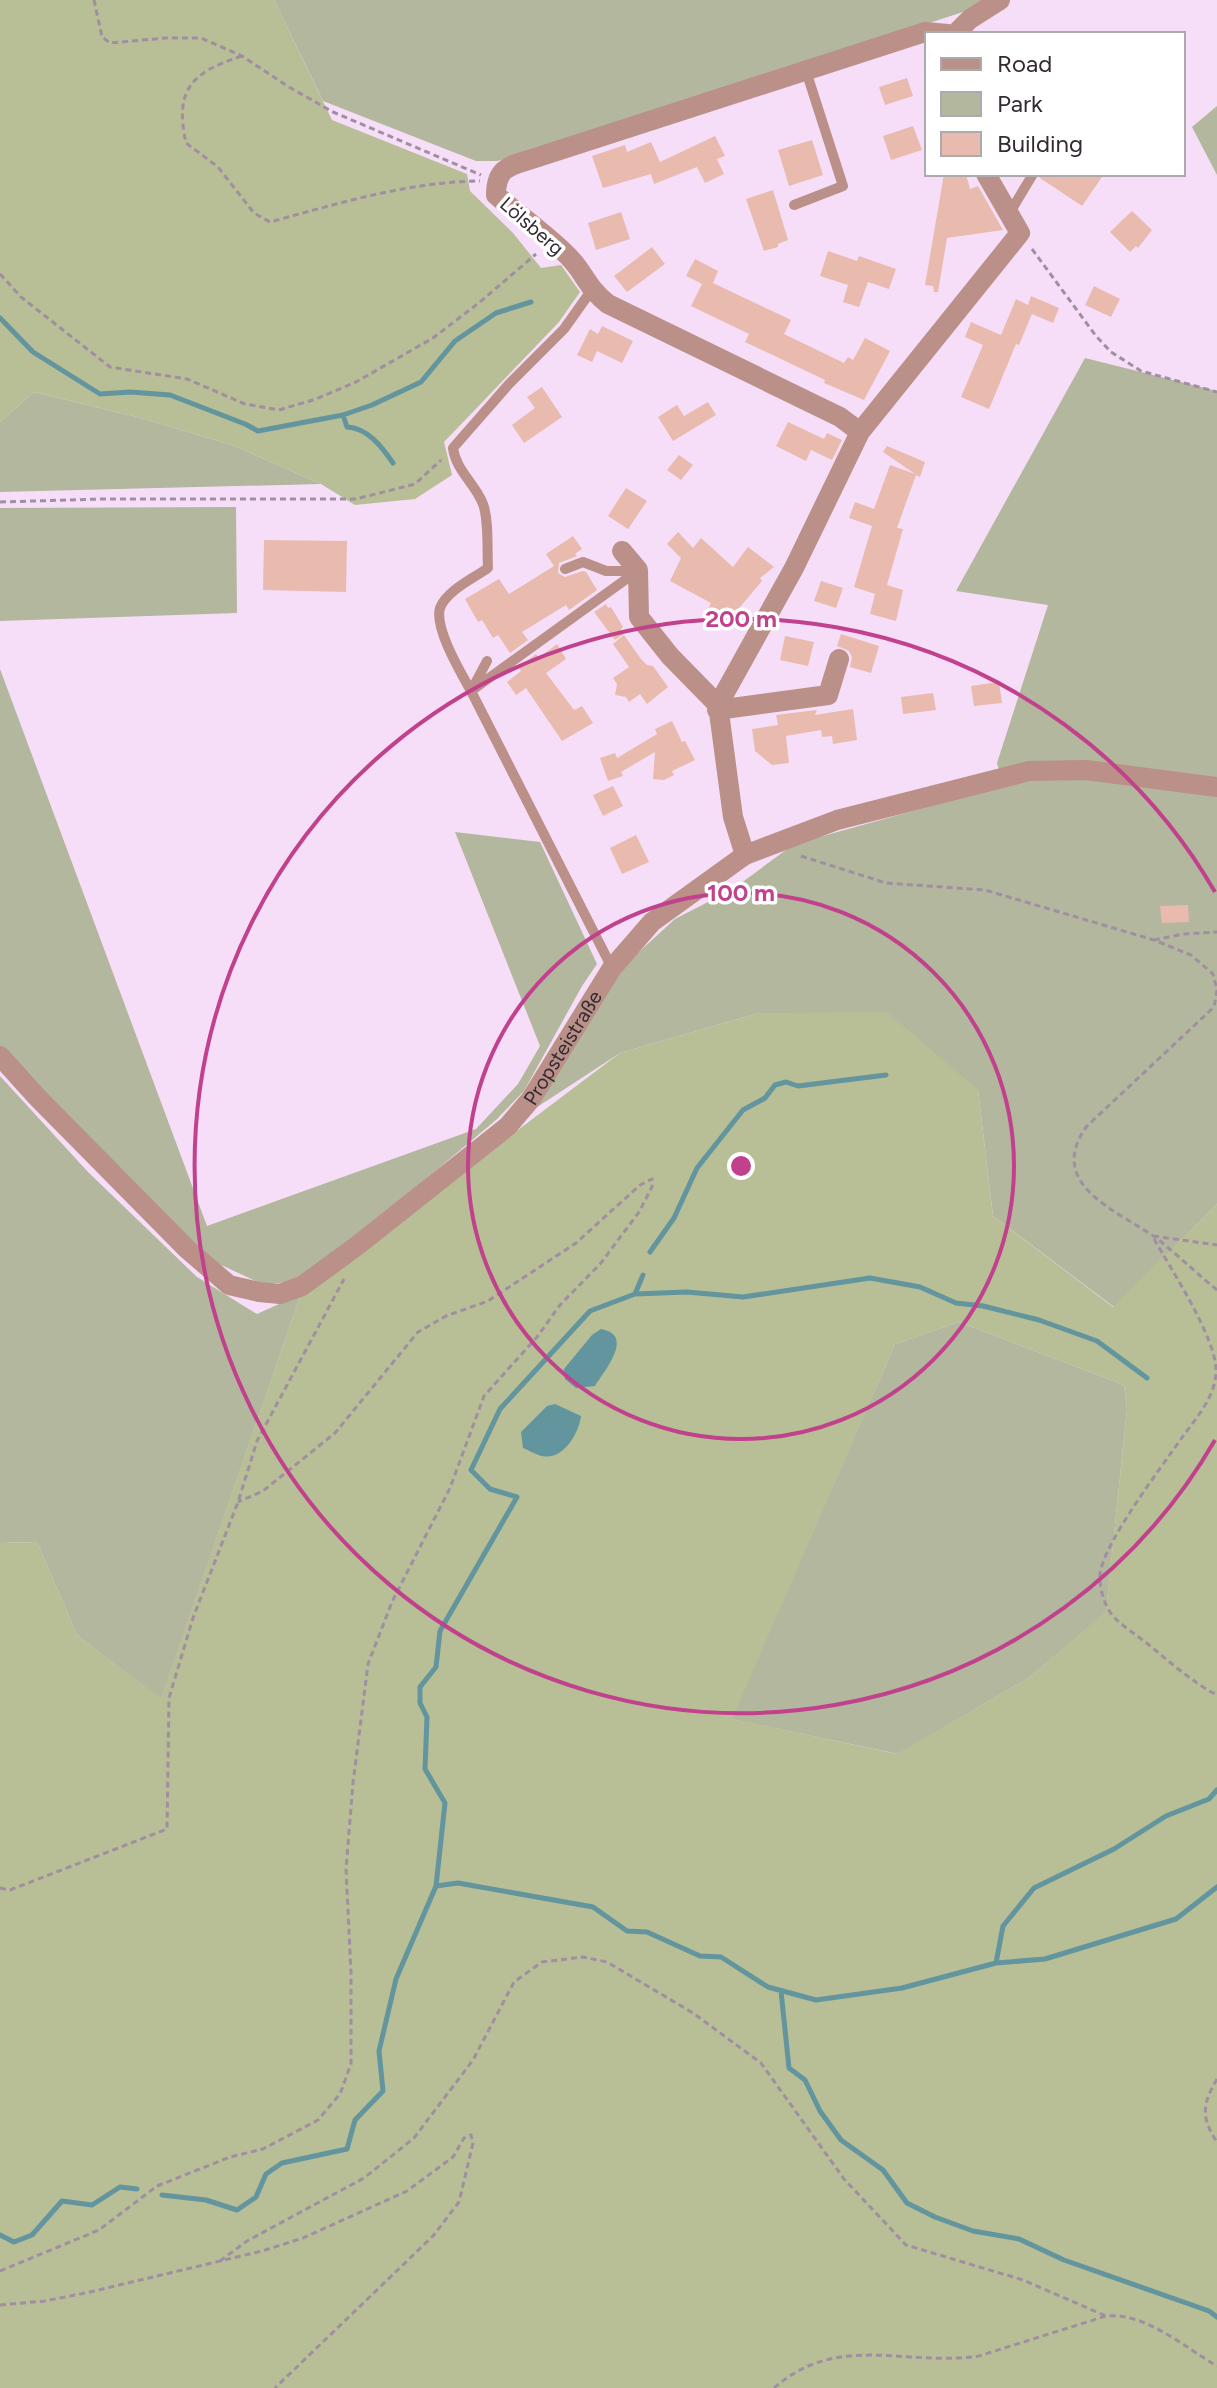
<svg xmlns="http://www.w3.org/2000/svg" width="1217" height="2388" viewBox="0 0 1217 2388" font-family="Figtree,sans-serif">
<rect width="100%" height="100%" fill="#f6def8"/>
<path fill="#b3b79d" d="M274,0H985L966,11L534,152L497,161H476L323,101Z
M1217,106V175L1192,127Z
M1085,358L1217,391V1204L1114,1307L993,1216L978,1090L759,1013L620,1053L508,1126L630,960L675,919L733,889L794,844L1003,786L997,763L1048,605L956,591Z
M34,392L141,418L235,446L321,484L0,492V422Z
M236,507L237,613L0,621V508Z
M0,669L207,1226L476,1129L518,1084L540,1046L455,832L540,842L597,964L582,986L524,1091L496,1120L365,1230L293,1281L264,1285L187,1249L0,1056Z
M0,1076L88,1172L197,1277L257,1314L301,1294L161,1699L77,1635L37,1542L0,1543Z
M959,1322L1124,1385L1127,1409L1106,1612L1030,1677L898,1754L731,1719L895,1344Z"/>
<path fill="#b8be96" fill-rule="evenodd" d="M0,0H274L332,120L467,174L470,191L513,233L541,268L561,265L580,292L559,322L444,442L452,475L415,499L355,505L321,484L235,446L141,418L34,392L0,422Z
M887,1012L978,1090L993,1216L1113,1307L1217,1204V2388H0V1543L37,1542L77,1635L161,1698L301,1294L620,1053L759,1013ZM959,1322L1124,1385L1127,1409L1106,1611L1030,1677L897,1754L732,1719L895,1344Z"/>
<path fill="#62959d" d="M601,1329C635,1335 605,1370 595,1386L576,1388L565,1379L564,1369L592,1335Z
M555,1404L581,1416C579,1433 563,1461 542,1456C536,1455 529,1450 523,1448L521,1432L547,1406Z"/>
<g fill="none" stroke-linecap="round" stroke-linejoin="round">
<path stroke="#62959d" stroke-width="5" d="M0,318L33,352L100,394L130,392L170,395L245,424L258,431L343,415L347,427C368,428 382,447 393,463
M343,415L372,405L421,382L455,341L496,313L531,302
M650,1252L674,1218L697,1168L743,1110L765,1098L775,1085L786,1082L798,1086L886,1075
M635,1294L687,1292L743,1297L870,1278L920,1287L956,1303L983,1306L1039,1320L1097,1341L1147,1378
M436,1886L458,1883L593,1907L627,1931L647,1932L700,1956L721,1957L768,1987L816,2000L902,1988L996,1963L1045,1959L1176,1919L1217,1887
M996,1963L1003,1926L1034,1888L1114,1849L1166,1816L1209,1799L1217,1790
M781,1991L789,2068L805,2080L820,2111L841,2140L883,2170L907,2203L935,2217L973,2231L1019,2239L1064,2260L1209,2311L1217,2317
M162,2195L206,2200L237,2210L256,2197L266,2174L282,2163L347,2149L355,2120L383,2091L379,2051L396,1979L436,1886L445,1803L425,1769L427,1717L420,1703V1687L436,1667L440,1631L517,1497L490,1489L471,1470L500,1409L590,1311L635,1294L643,1275
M0,2235L14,2242L32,2235L62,2201L92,2205L120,2187L137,2189"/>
</g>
<path fill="#e8bbae" d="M907,78L913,96L885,105L879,87Z
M913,126L922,150L891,160L883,136Z
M715,136L725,156L717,159L724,174L705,183L697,167L654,184L651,174L603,188L592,156L625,145L627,152L651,142L660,162Z
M812,140L823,175L789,186L778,150Z
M944,174H966L970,189L978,186L1003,230L947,238L938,292H934L933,286L925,285Z
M1041,174H1104L1082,206L1040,178Z
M773,190L788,240L778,244V247L764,251L746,199Z
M1132,211L1152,230L1138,248L1136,246L1130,252L1110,232Z
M621,212L630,239L596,250L588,223Z
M652,247L665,264L627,292L614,276Z
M828,251L857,261L859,256L896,269L889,289L868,282L859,307L843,302L848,285L820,276Z
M695,259L718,271L713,283L791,320L784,334L844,363L848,357L853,360L865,338L890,351L864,400L824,383L825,380L745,342L749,334L691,306L702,284L686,276Z
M1094,286L1120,299L1111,317L1085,305Z
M1031,296L1059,308L1053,323L1032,314L1019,345L1016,344L989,409L961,397L983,345L965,337L971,322L1001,335L1016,299L1028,305Z
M602,326L633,341L622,363L597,351L592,362L577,355L590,329L598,334Z
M542,387L562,417L524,443L512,425L535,408L527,397Z
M708,402L716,415L673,441L658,417L677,405L684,416Z
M788,422L824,439L827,433L842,440L832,460L811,450L806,461L776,446Z
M887,446L925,462L920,477L916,475L897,528L903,529L887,585L903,590L896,621L870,614L875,594L854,587L872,526L849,518L855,502L874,509L890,465L915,474L883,452Z
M679,455L693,465L681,480L667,470Z
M626,488L647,501L628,529L608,516Z
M678,532L693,548L701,538L733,567L748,547L774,567L760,578L762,581L740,607L729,628L705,615L711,603L670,581L681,558L667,544Z
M573,536L582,549L575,554L577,556L559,563L558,573L565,577L583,571L586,572L597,590L569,610L566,605L522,632L528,640L510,653L498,635L493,638L482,620L478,622L465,599L499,579L509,594L554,566L546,554Z
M264,540L347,541L346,592L263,590Z
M821,581L843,588L836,608L814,601Z
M606,604L608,608L611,607L623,627L621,629L624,634L615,640L594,612Z
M841,634L879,646L871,673L850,667L852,657L849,651L837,646Z
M624,635L641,659L647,665L653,666L668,687L647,704L640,694L629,702L626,697L615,695L617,684L613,678L629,667L613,644Z
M785,636L814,642L808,666L780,660Z
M557,644L566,659L546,673L574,710L582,706L593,723L562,741L526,688L516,695L507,682L521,671L519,667L536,654L539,658Z
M999,682L1002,703L974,706L971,686Z
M933,693L936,710L903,714L901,697Z
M853,709L857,740L833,744L832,736L822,737L821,730L786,736L789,763L772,765L755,751L752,729L778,725L776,715L817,710L815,715Z
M672,721L682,742L685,741L695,760L672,771L674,775L664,780L653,779L655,752L621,772L623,776L608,781L600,758L615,753L617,758L657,734L655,729Z
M613,786L623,806L603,816L593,795Z
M636,835L649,862L622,874L610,848Z
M1188,905L1189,922L1162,923L1160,906Z"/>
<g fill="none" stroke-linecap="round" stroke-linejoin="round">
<path stroke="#a08fa1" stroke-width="3" stroke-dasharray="6 4" stroke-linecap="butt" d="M94,0L102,37L110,43L165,38H201L242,56L289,87L333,112L481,175
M242,56C192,72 174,89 186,143L218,167L254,213L270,222C340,203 408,182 480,181
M1032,249L1096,336L1111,352L1141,371L1217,392
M0,274L21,297L110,367L187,379L245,404L279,410L316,399L356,382L433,338L480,302L536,254
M0,502L102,499H356L415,484L441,460
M801,856L886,883L985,890L1154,940L1191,955L1213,974L1217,990L1214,1007L1087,1126C1044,1185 1119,1211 1156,1238C1177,1254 1196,1273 1217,1290
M1154,940L1183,934L1217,932
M1153,1236L1217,1245
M1154,1239C1171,1269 1216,1338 1216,1370C1216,1397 1196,1418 1181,1439C1161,1468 1104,1542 1100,1574C1099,1585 1103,1599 1108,1609C1117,1624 1136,1634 1149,1645C1171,1663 1192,1682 1217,1695
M0,1888L10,1890L167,1829L169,1698L193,1618L238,1502L257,1441L344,1279
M1217,2079C1203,2103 1200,2117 1217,2142
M220,2261L247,2241L364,2178L414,2138L473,2060L514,1982L542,1962L583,1957L607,1962L693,2013L761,2063L844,2179L906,2245L1023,2280L1106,2316
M0,2271L99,2230L157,2186L230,2157L263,2149L318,2120L340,2094L351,2064V1973L346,1869L353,1783L368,1664L392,1602L450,1488L484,1396L537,1337L560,1305L601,1263L639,1212L652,1187V1179L640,1185L576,1243L488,1301L446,1316L418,1332L335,1433L263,1491L238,1502
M0,2305L45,2301L90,2292L262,2251L303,2238L407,2191L453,2157L464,2138L471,2135L473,2143L459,2202L433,2236L275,2388
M774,2388C838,2332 905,2367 979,2356L1106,2316C1145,2312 1184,2347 1217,2366"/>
<path stroke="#ba9088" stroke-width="10" d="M794,205L843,186L806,71
M1009,214L1033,174
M591,291L564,329L509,384L453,448C456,471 475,483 483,504C489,520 487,549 488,568C474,578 446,591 440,608C434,628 461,673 471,691L636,572
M565,569L583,562L606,571H636
M487,661L471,691L612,968"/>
<path stroke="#ba9088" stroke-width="20" d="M955,34L970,19L1000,0
M860,432L840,417L608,304C587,288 585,273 568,256C546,234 519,215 496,195C496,166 511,166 535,158L925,32L948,34
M622,551L638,570L639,617L670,656L718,705
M717,710L828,695L839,659
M745,855L733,817L718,705L794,568L860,432L1020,233L986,174"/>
<path stroke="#ba9088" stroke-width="20" id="s1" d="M0,1056L37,1097L187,1249L229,1285L259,1292L280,1294L302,1286L358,1245L508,1126L531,1099L612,968L652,922L745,855L837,820L1029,771L1086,770L1217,787"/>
</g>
<g fill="none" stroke="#c1418d" stroke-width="4">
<circle cx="741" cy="1166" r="273"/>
<path d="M1215 1440A547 547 0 1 1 1215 892"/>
</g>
<g text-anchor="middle" stroke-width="7" stroke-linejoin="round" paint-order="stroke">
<g font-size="20" fill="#332a33" stroke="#fff">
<text transform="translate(532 226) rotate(41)" y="7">Lölsberg</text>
<text dy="7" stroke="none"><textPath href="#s1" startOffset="756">Propsteistraße</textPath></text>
</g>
</g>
<circle cx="741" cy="1166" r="12" fill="#c1418d" stroke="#fff" stroke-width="4"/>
<g font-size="24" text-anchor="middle" font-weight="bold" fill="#c1418d" stroke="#fff" stroke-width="7" stroke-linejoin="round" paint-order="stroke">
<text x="741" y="627">200 m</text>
<text x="741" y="901">100 m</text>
</g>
<rect x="925" y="32" width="260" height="144" fill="#ffffff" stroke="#adaaad" stroke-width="2"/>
<rect x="941" y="58" width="40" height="12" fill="#ba9088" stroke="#adaaad" stroke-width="2"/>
<text x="997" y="72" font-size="24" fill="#332a33">Road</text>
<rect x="941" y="92" width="40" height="24" fill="#b3b79d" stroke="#adaaad" stroke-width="2"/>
<text x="997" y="112" font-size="24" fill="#332a33">Park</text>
<rect x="941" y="132" width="40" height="24" fill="#e8bbae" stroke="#adaaad" stroke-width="2"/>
<text x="997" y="152" font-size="24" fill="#332a33">Building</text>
</svg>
